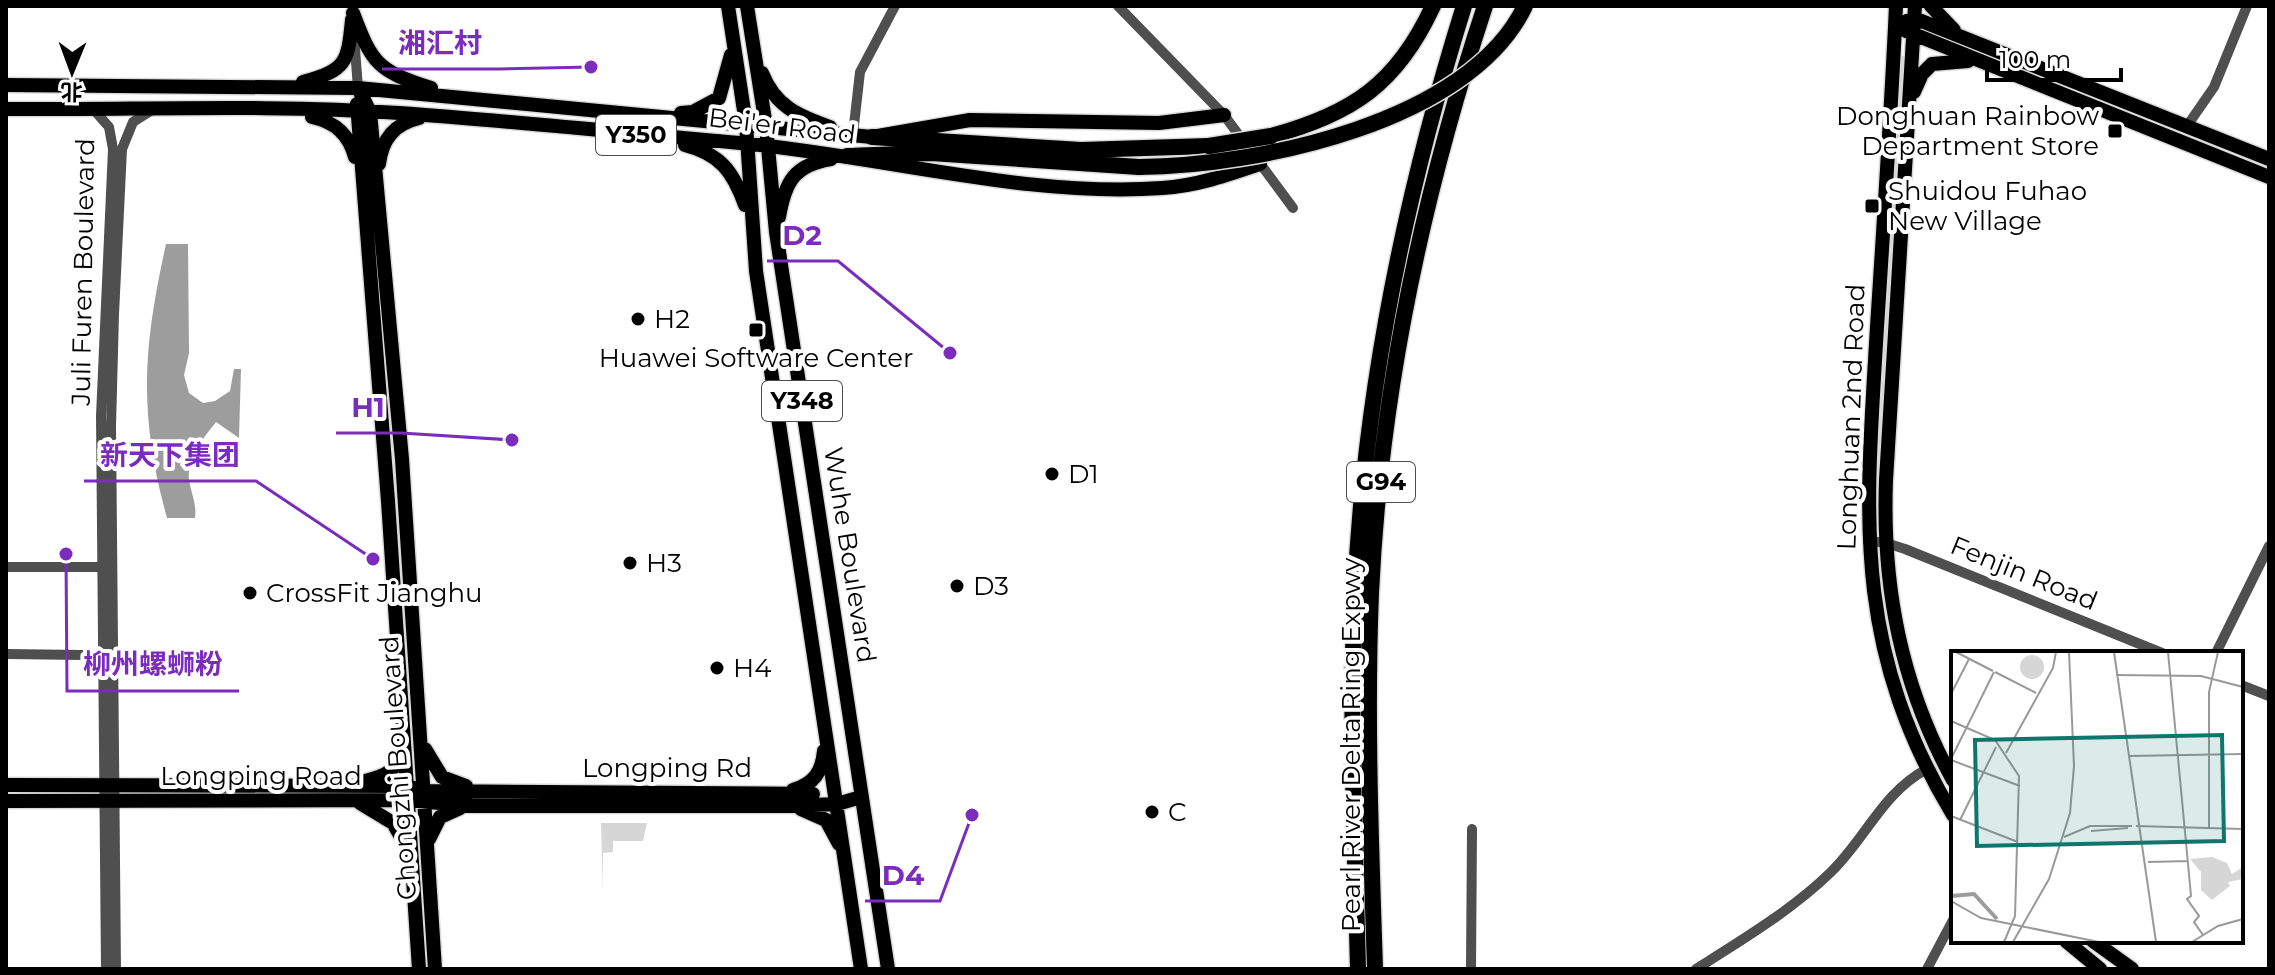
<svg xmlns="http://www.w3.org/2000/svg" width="2275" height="975" viewBox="0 0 2275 975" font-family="Montserrat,'Noto Sans SC',sans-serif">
<rect width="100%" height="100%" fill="#fff"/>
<path fill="#d6d6d6" d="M1901,56H1905L1878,522L1875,521V503Z
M601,823H647L643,841H613V852L603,853V894Z"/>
<path fill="#9d9d9d" d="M166,244H188L189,353L184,375L189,393L203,403L215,401L230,391L234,369H241L239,438L216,422C203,439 187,456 189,480C191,493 197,504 195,518H167C138,413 143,348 166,244Z"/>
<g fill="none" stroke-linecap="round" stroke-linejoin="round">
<g stroke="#dbdbdb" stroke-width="17">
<path id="major" d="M728,6L746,124L756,271L861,969
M747,6L766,126L776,232L888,969
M1896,6C1891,113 1884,220 1877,327C1866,515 1851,645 1953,815
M1915,6L1886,480C1882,587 1901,686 1953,780
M1931,6L1954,30
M353,13C372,64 378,71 431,88
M1907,21L1914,18L2269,159
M1906,31L2269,177
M762,73C775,106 798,116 830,127
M303,82C346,70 348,63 352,20
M6,85L358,88L872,137L970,120L1159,123L1224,115
M358,88L370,112L402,459L435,969
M1914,92L1922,74L1932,64L1968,61
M357,104L388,501L419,969
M6,109C136,110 269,104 399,113C513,121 627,133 740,143C876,155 1026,198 1162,188C1196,186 1228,175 1260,164
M681,113L693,112L719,98L731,55
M312,117C335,122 349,134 355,157
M685,145C720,154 733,171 745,205
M379,164C382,139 394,124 419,118
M779,217C785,182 794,165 831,159
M425,749L442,777L466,786
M365,781C385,776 396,772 402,752
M6,785L406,786L425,791L813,794
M793,790C814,784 822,772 824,751
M6,801L407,800L473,806H789L837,804L861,797
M360,803L393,823L407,847
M801,809L826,820L839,844
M429,839L440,817L460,808
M2066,941L2100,969
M2093,941L2132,969"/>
</g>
<g stroke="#dbdbdb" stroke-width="19">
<path id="highway" d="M1271,136C1352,114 1397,84 1433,6
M872,137L1081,150L1209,146
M847,156L931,153L1139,167
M1358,969C1355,844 1349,719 1355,594C1364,395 1405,195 1464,6
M1375,969C1371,844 1366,718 1371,593C1380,395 1423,194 1485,6"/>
</g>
<path stroke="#4f4f4f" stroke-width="10" d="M1118,6L1224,115L1244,142
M354,36L358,88
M94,110L109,127L113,149L101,416L106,969
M2187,126L2214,87L2247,6
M853,134L860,72L895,6
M1256,158L1293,208
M1868,542H1883L1905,549L2162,653
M6,567H103
M2216,653L2269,546
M6,654L83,655
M2241,685L2269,696
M116,969L111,426L114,314L122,149L133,122L152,110
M1471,969L1472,829
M1696,969C1742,940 1792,910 1831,872C1866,838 1883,792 1927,769
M1927,969L1953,920"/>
<use href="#major" stroke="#000" stroke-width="14"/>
<use href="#highway" stroke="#000" stroke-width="16"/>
<g stroke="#dbdbdb" stroke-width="19" stroke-linecap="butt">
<path id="highway-bridge" d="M1209,146L1271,136
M1139,167C1257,166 1469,123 1525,6"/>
</g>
<use href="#highway-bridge" stroke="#000" stroke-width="16"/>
</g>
<g fill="#000" stroke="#fff" stroke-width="3">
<rect x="2107" y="123" width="16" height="16" rx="4"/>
<rect x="1864" y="198" width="16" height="16" rx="4"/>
<circle cx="638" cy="319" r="8"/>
<rect x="748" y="322" width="16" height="16" rx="4"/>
<circle cx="1052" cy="474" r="8"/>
<circle cx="630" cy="563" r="8"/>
<circle cx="957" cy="586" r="8"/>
<circle cx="250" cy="593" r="8"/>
<circle cx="717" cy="668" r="8"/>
<circle cx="1152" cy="812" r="8"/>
</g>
<g text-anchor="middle" stroke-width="8" stroke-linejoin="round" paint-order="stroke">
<g fill="#fff" stroke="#4c4c4c" stroke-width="2">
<rect x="596" y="115" width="80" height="40" rx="6"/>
<rect x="762" y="381" width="80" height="40" rx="6"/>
<rect x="1347" y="462" width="68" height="40" rx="6"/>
</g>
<g font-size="24" font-weight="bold" fill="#000">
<text x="636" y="143">Y350</text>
<text x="802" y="409">Y348</text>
<text x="1381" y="490">G94</text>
</g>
<g font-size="26" fill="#000" stroke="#fff" text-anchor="start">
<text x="2099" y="125" text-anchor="end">Donghuan Rainbow<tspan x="2099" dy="30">Department Store</tspan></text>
<text x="1888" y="200">Shuidou Fuhao<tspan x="1888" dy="30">New Village</tspan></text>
<text x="654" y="328">H2</text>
<text x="756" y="367" text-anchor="middle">Huawei Software Center</text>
<text x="1068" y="483">D1</text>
<text x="646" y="572">H3</text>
<text x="973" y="595">D3</text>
<text x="266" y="602">CrossFit Jianghu</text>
<text x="733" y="677">H4</text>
<text x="1168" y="821">C</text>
</g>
<g font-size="26" fill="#000" stroke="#fff">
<text transform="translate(782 126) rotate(7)" y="9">Bei'er Road</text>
<text transform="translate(83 272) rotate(-89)" y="9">Juli Furen Boulevard</text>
<text transform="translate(1851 417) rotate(-88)" y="9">Longhuan 2nd Road</text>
<text transform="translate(850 555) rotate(81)" y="9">Wuhe Boulevard</text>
<text transform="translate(2024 573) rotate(22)" y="9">Fenjin Road</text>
<text transform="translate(1351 745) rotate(-90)" y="9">Pearl River Delta Ring Expwy</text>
<text transform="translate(398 768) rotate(-94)" y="9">Chongzhi Boulevard</text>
<text x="667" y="777">Longping Rd</text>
<text x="261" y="785">Longping Road</text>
</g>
</g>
<g transform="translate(1951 651)">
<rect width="292" height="292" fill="#fff"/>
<path d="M69 16a12 12 0 1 1 24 0a12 12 0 1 1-24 0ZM261,206L276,212L281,223L292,216V228L277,231L279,235L261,249L250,239V221L239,208Z" fill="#d6d6d6"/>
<path fill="none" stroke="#9d9d9d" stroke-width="4" d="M0,245L23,243L46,268"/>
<path fill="none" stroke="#999" stroke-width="2" d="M5,1L42,20M163,1L205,291M217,1L234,181M44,21L85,42M165,24L250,25L292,36M0,43L18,8M0,70L44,89L68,125L64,265L53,291M55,102L102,17L105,1M178,105L292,103M0,108L43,21M0,109L69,135M0,165L67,191M9,169L45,96M185,175L292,178M258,178V41L267,1M140,180L177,177M234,181L240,245L236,248L248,265L243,271L252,284M113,186L139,175H181M197,211L237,210M0,250L30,267L148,291M62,291L98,228L119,162L123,115L118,1M241,291L267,275L292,268"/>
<path fill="#0f766e" fill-opacity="0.15" stroke="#0f766e" stroke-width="4" d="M271,84L273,190L26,195L24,89Z"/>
<rect width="292" height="292" fill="none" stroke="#000" stroke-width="4"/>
</g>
<path fill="none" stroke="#7b2cbf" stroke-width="3" d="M591 67L498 69H382M950 353L838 261H767M512 440L401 433H336M373 559L256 481H84M66 554L67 691H239M972 815L940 901H865"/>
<g fill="#7b2cbf" stroke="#fff" stroke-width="3">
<circle cx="591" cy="67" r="8"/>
<circle cx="950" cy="353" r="8"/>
<circle cx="512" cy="440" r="8"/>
<circle cx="373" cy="559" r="8"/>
<circle cx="66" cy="554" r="8"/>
<circle cx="972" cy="815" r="8"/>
</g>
<g font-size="28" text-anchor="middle" font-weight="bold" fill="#7b2cbf" stroke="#fff" stroke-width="8" stroke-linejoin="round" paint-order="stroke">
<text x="440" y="53">湘汇村</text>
<text x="802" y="245">D2</text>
<text x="368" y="417">H1</text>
<text x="170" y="465">新天下集团</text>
<text x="153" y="674">柳州螺蛳粉</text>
<text x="903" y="885">D4</text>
</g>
<rect width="2275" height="975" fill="none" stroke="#000000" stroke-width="16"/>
<g transform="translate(72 72) rotate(181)" stroke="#ffffff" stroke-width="6" paint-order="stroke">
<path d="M0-6L14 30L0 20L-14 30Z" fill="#000000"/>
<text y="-12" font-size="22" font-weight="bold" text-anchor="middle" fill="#000000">北</text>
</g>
<path d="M1987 68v12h134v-12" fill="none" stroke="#000000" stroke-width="4"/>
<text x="1999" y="68" font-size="24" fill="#000000" stroke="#ffffff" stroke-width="6" paint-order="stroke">100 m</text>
</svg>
